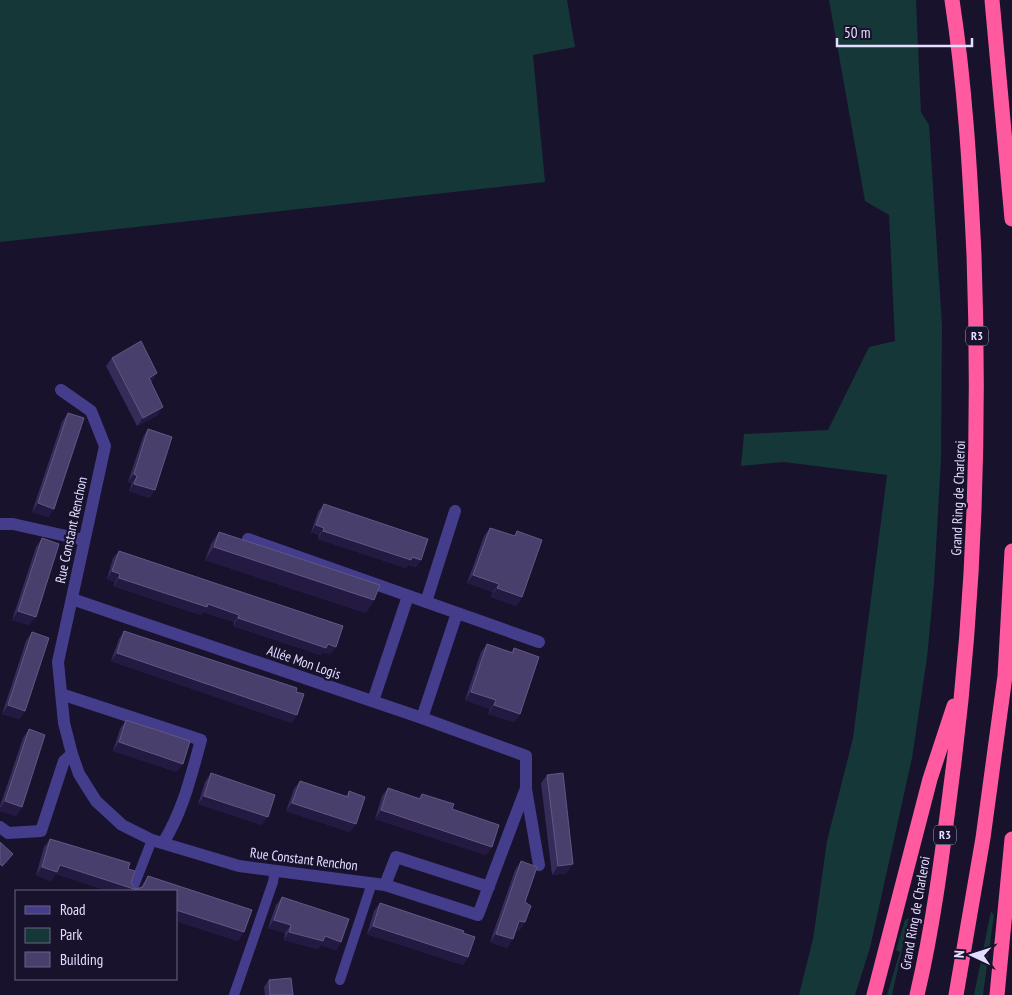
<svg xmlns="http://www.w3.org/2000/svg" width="1012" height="995" viewBox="0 0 1012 995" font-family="'PT Sans Narrow',sans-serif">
<rect width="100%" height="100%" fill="#18122d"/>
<path fill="#153737" d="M0,0H567L575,47L533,55L545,182L0,242Z
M829,0H916L921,112L929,125L942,326L941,459L934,584L927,658L912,758L870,948L855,995H799L813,939L827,841L853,738L887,475L784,462L741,466L744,434L828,430L869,347L895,341L889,215L865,201Z
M991,911L994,915L983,995H974Z
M909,918L892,995H887L900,952L896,950L905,920Z"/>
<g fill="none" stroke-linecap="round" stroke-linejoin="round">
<path stroke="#443d8c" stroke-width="10" d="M132,891L152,840
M340,980L372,883
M234,995L273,882L275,871"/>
<path stroke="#443d8c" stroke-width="12" d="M61,390L91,411L105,446L58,662L64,723L72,754L79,774L96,801L122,825L152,840L239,866L385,885L478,915L526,788V756L422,718L72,599
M0,524H13L84,540
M248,539L539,642
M426,602L455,511
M61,694L201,740C191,776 183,811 163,843
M373,701L408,596
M422,718L457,613
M526,789L539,865
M0,827L8,833L41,831L64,761L72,754
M385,885L396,857L489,887"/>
<path stroke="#ff59a0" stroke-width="15" d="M992,0L1012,219
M874,995L930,779L954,706
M917,995C935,919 944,839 954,762C975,593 980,425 974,255C970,170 965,84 952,0
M956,995L983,838L1005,676L1012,551
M997,995L1012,839"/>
</g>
<path fill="#372b5a" d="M112,358L157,373L151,382L158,415L137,426L106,366Z
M68,413L54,509L48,517L32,512L62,422Z
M148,429L150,498L129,491L132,483L128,482L143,437Z
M324,504L421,560L416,567L408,565L406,568L318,539L319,535L311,532L318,512Z
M490,528L514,536L517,531L522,597L516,606L491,597L493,592L467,583L484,536Z
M219,532L374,600L366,613L205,560L211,544Z
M42,538L29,625L12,620L36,547Z
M119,551L330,655L323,652L321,655L233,626L234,622L203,612L201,615L113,586L115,582L107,579L113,558Z
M124,631L296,692L292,723L111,661L119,639Z
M32,632L25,711L19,719L2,714L26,641Z
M487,644L511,652L514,648L520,714L514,722L488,714L490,709L465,700L481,652Z
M126,720L177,772L113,751L120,729Z
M29,729L22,807L16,816L0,811V806L23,738Z
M211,773L262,825L198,804L205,782Z
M547,775L567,873L552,875L541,783Z
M300,781L346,796L349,791L350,832L286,811L294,789Z
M388,788L419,798L422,794L452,809L492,847L486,855L375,819L382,796Z
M50,839L130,863L128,869L135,871L131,883L136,889L140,888L148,876L252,910L244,932L238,941L176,921V891H108L56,874L51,881L36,875L44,847Z
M521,861L525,922L519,931L516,930L507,948L490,942L515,870Z
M282,897L341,942L336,950L321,945L317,949L284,940L285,933L268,928L276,905Z
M380,903L463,933L468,957L463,965L367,934L374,911Z
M269,980L293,995H265L264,987Z"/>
<path fill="#231941" d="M157,373L151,381L143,386L149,378Z
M163,407L158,415L137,426L143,418Z
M134,474L137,476L132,483L128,482Z
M134,484L155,490L150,498L129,491Z
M38,503L54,509L48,517L32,512Z
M316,525L324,528L319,535L311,532Z
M323,531L412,557L421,560L416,567L408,565L406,568L318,539Z
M214,547L374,600L366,613L205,560Z
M112,571L120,574L115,582L107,579Z
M473,575L499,584L493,592L467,583Z
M119,578L208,604L239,615L234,622L203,612L201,615L113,586Z
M497,588L522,597L516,606L491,597Z
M18,611L36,617L29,625L12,620Z
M238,618L328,644L336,647L330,655L323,652L321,655L233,626Z
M117,653L297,715L292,723L111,661Z
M471,692L496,700L490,709L465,700Z
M8,705L25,711L19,719L2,714Z
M494,705L520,714L514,722L488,714Z
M119,742L183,764L177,772L113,751Z
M204,796L268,817L262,825L198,804Z
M5,801L22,807L16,816L0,811V808Z
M292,803L356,824L350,832L286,811Z
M381,810L492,847L486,855L375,819Z
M13,854L7,863L0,870L2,866Z
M573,864L567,873L552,875L558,866Z
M60,865L140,891H108L56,874L51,881L36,875L42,867Z
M176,910L244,932L238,941L176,921Z
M274,920L291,925L285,933L268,928Z
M519,921L525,922L519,931L513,930Z
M373,926L468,957L463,965L367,934Z
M289,932L325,936L341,942L336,950L321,945L317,949L284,940Z
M496,934L513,939L507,948L490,942Z"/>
<path fill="#493f6c" stroke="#625883" d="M141,341L157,373L149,378L163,407L143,418L112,358Z
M68,413L84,418L54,509L38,503Z
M148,429L172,437L155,490L134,484L137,476L134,474Z
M324,504L428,539L421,560L412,557L411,560L323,531L324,528L316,525Z
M490,528L515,536L517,531L542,540L522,597L497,588L499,584L473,575Z
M219,532L380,585L374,600L214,547Z
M42,538L59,544L36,617L18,611Z
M119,551L343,626L336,647L328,644L326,648L238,618L239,615L208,604L207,607L119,578L120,574L112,571Z
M124,631L297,688L296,692L304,694L297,715L117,653Z
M32,632L49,638L25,711L8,705Z
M487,644L513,653L514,648L539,657L520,714L494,705L496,700L471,692Z
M126,720L190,741L183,764L119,742Z
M29,729L45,735L22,807L5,801Z
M211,773L275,795L268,817L204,796Z
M563,773L573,864L558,866L547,775Z
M300,781L348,797L349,791L365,797L356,824L292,803Z
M388,788L420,799L422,794L454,804L452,809L499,825L492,847L381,810Z
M50,839L130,863L128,869L135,871L131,883L136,889L143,887L148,876L252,910L244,932L176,910V891H140L60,865L57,872L42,867Z
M0,842L13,854L2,866L0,864Z
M521,861L537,867L525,902L531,906L525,922L519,921L513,939L496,934Z
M282,897L349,919L341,942L325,936L323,941L289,932L291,925L274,920Z
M380,903L464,931L463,933L475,937L468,957L373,926Z
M291,978L293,995H270L269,980Z"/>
<g text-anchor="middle" stroke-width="4.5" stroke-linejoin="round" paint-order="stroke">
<g fill="#18122d" stroke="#a6a1c0" stroke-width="1">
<rect x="966" y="326.5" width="22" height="19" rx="4"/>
<rect x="934" y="825.5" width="22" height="19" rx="4"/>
</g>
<g font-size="12" font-weight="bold" fill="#e3deff">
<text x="977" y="340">R3</text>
<text x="945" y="839">R3</text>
</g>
<g font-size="14" fill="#e3deff" stroke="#18122d">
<text transform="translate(958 498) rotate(-88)" y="5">Grand Ring de Charleroi</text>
<text transform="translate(71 530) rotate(-78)" y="5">Rue Constant Renchon</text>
<text transform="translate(304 662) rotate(19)" y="5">Allée Mon Logis</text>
<text transform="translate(304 859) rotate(7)" y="5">Rue Constant Renchon</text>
<text transform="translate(915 913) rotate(-80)" y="5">Grand Ring de Charleroi</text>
</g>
</g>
<rect x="15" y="890" width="162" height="90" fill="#18122d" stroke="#696481"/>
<rect x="25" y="906" width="25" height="8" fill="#443d8c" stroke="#696481"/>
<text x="60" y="915" font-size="15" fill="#e3deff">Road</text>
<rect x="25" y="928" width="25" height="15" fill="#153737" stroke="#696481"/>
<text x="60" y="940" font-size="15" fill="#e3deff">Park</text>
<rect x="25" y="952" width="25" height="15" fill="#493f6c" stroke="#696481"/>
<text x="60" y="965" font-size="15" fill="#e3deff">Building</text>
<g transform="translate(972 955) rotate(274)" stroke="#18122d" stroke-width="4" paint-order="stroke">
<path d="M0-4L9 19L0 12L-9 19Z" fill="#e3deff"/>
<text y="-8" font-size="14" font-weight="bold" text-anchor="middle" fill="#e3deff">N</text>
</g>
<path d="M837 38v8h135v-8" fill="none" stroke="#e3deff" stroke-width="2.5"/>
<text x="844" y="38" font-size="15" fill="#e3deff" stroke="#18122d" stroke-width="4" paint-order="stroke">50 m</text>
</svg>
